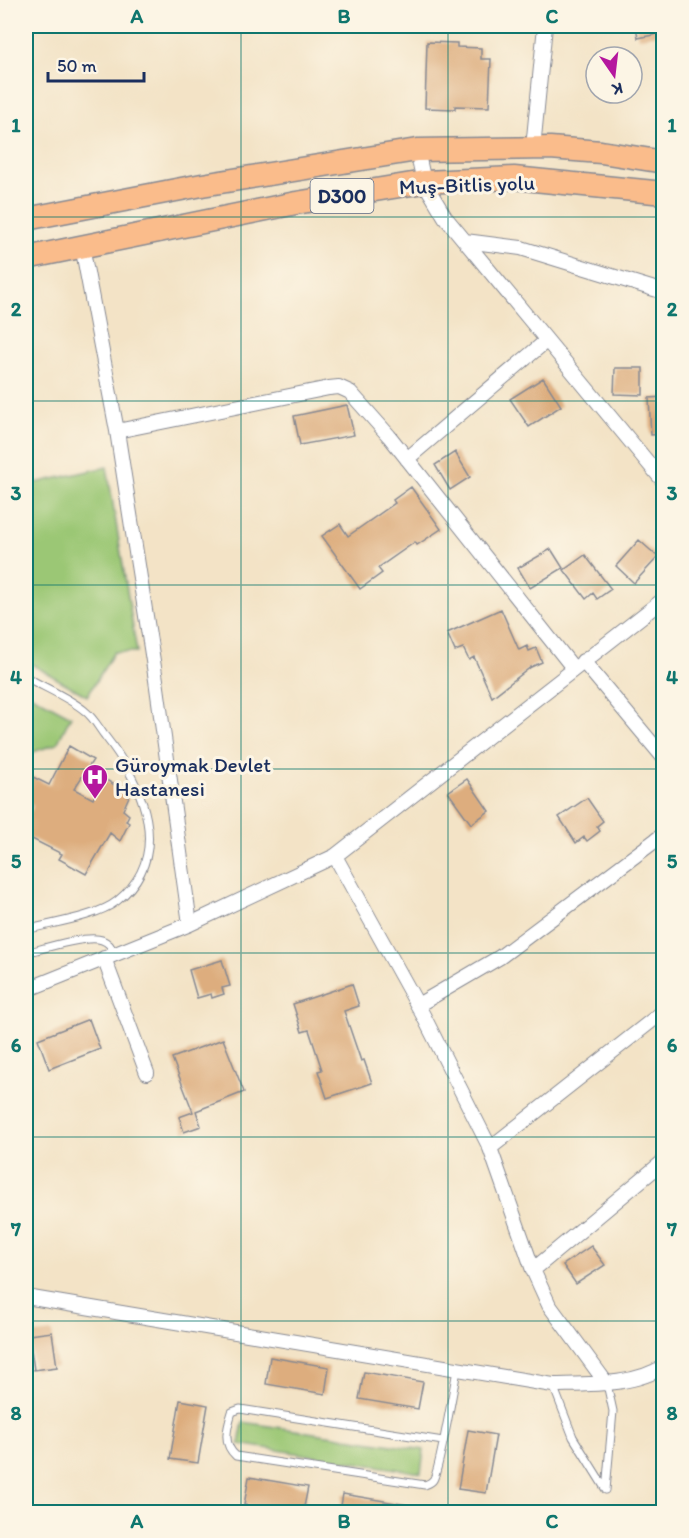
<svg xmlns="http://www.w3.org/2000/svg" width="689" height="1538" viewBox="0 0 689 1538" font-family="Itim,sans-serif">
<rect width="100%" height="100%" fill="#fcf5e5"/>
<filter id="ink" filterUnits="userSpaceOnUse"><feTurbulence type="fractalNoise" baseFrequency=".0167" numOctaves="2"/><feDisplacementMap in="SourceGraphic" scale="12" xChannelSelector="R" yChannelSelector="G"/><feConvolveMatrix kernelMatrix="1 2 1 2 8 2 1 2 1" color-interpolation-filters="sRGB"/></filter>
<filter id="wash" filterUnits="userSpaceOnUse"><feTurbulence type="fractalNoise" baseFrequency=".008" numOctaves="4" result="noise"/><feDisplacementMap in="SourceGraphic" scale="24" xChannelSelector="R" yChannelSelector="G"/><feGaussianBlur stdDeviation="1.35" result="paint"/><feColorMatrix in="noise" values="0 0 0 0 0 0 0 0 0 0 0 0 0 0 0 0 0 1.4 0 .05"/><feComposite in="paint" operator="in"/></filter>
<g filter="url(#wash)">
<rect width="100%" height="100%" fill="#f3e3c6"/>
<path fill="#9bc775" stroke="#5b7b6a" stroke-width="1.5" d="M107,467L137,652H114L87,696L26,661V485Z
M26,692L71,716L57,744L33,752L26,765Z
M243,1422L424,1450L421,1473L239,1444Z"/>
<g id="blocks">
<path fill="#ddad7e" d="M636,26H663V33L638,38Z
M427,42L457,43V47L481,48V59H491L489,107L455,106V109L425,108Z
M615,368H643V395L614,394Z
M543,378L561,406L529,427L510,399Z
M663,397V434L651,435L649,398Z
M347,405L354,435L300,445L294,416Z
M455,452L470,477L450,490L435,465Z
M411,487L441,529L417,545L415,542L378,568L382,573L360,589L322,536L340,524L348,536L395,503L393,500Z
M639,540L658,557L634,583L616,566Z
M551,549L563,568L530,588L518,568Z
M585,555L611,589L597,599L593,593L586,599L564,570Z
M501,609L519,650L527,646L529,651L536,648L542,662L531,667L492,697L474,657L469,660L463,648L455,651L447,633Z
M69,746L93,760L74,789L93,799L103,778L130,794L123,810L129,815L126,821L129,823L120,841L110,833L86,874L59,859L62,854L26,836V822L33,806L26,802V785L31,776L49,785Z
M467,779L489,811L471,824L448,792Z
M587,798L603,821L597,826L600,831L587,841L584,837L576,843L559,817Z
M222,960L230,986L222,988L224,994L212,998L211,994L197,998L189,970Z
M352,984L359,1006L344,1011L361,1061L364,1060L372,1083L327,1098L318,1071L322,1070L309,1030L302,1032L293,1004Z
M89,1019L100,1049L49,1069L38,1039Z
M223,1039L244,1092L196,1111L201,1126L184,1132L179,1117L193,1112L172,1058Z
M591,1246L605,1265L576,1284L563,1265Z
M52,1332L57,1367L34,1370L29,1335Z
M270,1357L329,1367L325,1394L266,1384Z
M364,1372L423,1382L418,1409L359,1399Z
M180,1400L208,1405L198,1463L170,1459Z
M468,1430L496,1435L486,1493L458,1489Z
M249,1477L308,1487L303,1512H288L244,1505Z
M343,1494L420,1507L419,1512H340Z"/>
</g>
</g>
<g filter="url(#ink)">
<use href="#blocks" fill-opacity="0" stroke="#878992" stroke-width="1.5"/>
<g fill="none" stroke-linecap="round" stroke-linejoin="round">
<g stroke="#878992" stroke-width="9">
<path id="service" d="M26,677C45,688 68,697 85,711C93,717 99,728 105,736C142,783 175,855 117,901C97,917 51,923 26,930
M26,953C42,949 88,934 102,940C110,943 111,947 114,954
M553,1385L573,1437L606,1490
M443,1441L240,1409L232,1412C227,1428 222,1444 236,1456L425,1485C427,1484 431,1483 433,1480C439,1473 454,1386 457,1370
M606,1490L613,1411L607,1384"/>
</g>
<g stroke="#878992" stroke-width="16">
<path id="minor" d="M533,148L545,26
M417,150L424,182L445,217L664,482
M660,161L664,137
M465,241L521,248L664,292
M82,246L117,431L156,680L190,924
M117,431L329,388L339,387L350,392L389,436L574,669
M407,459L546,341
M583,661L664,758
M104,958L147,1073
M26,990L190,924L335,856
M418,1005L500,957L664,834
M490,1148L664,1011
M533,1270L664,1161
M26,1297L553,1385C588,1384 635,1386 664,1366
M607,1384L549,1305L533,1270L490,1148L423,1015L335,856L664,599"/>
</g>
<g stroke="#878992" stroke-width="25">
<path id="trunk" d="M26,219L202,185L417,150L550,148L601,152L664,162
M26,258L296,203L424,182L514,178L664,193"/>
</g>
<use href="#service" stroke="#fff" stroke-width="7"/>
<use href="#minor" stroke="#fff" stroke-width="14"/>
<use href="#trunk" stroke="#fabc8b" stroke-width="22"/>
</g>
</g>
<path fill="none" stroke="#0f766e" stroke-width="1.5" stroke-opacity="0.55" d="M241,26V1512M448,26V1512M26,217H664M26,401H664M26,585H664M26,769H664M26,953H664M26,1137H664M26,1321H664"/>
<defs>
<g id="hospital-pin" transform="scale(1.35)"><path d="M0 17L-7.5 6A9.5 9.5 0 1 1 7.5 6Z" fill="#b5179e" stroke="#fcf5e5"/><path d="M-5-5h3v3.5h4V-5h3V5h-3V1.5h-4V5h-3Z" fill="#fff"/></g>
</defs>
<g fill-rule="evenodd">
<use href="#hospital-pin" x="95" y="777"/>
</g>
<g text-anchor="middle" stroke-width="6" stroke-linejoin="round" paint-order="stroke">
<rect fill="#fcf5e5" stroke="#5e6a86" stroke-width="1.5" x="310.5" y="179" width="63" height="34" rx="4.5"/>
<g font-size="20" font-weight="bold" fill="#1b2f5e">
<text x="342" y="203">D300</text>
</g>
<g font-size="21" fill="#1b2f5e" stroke="#fcf5e5">
<text transform="translate(467 185) rotate(-2)" y="7">Muş-Bitlis yolu</text>
</g>
<g font-size="21" fill="#1b2f5e" stroke="#fcf5e5" text-anchor="start">
<text x="115" y="772">Güroymak Devlet<tspan x="115" dy="24">Hastanesi</tspan></text>
</g>
</g>
<rect width="689" height="1538" fill="none" stroke="#fcf5e5" stroke-width="66"/>
<g transform="translate(614 75) rotate(166)"><circle r="28" fill="#fcf5e5" stroke="#a2a6af" stroke-width="1.5"/>
<path d="M0-4.5L10 22L0 15L-10 22Z" fill="#b5179e"/>
<text y="-9" font-size="16" font-weight="bold" text-anchor="middle" fill="#1b2f5e">K</text>
</g>
<path d="M48 72v9h96v-9" fill="none" stroke="#1b2f5e" stroke-width="3"/>
<text x="57" y="72" font-size="18" fill="#1b2f5e" stroke="#fcf5e5" stroke-width="4.5" paint-order="stroke">50 m</text>
<rect x="33" y="33" width="623" height="1472" fill="none" stroke="#0f766e" stroke-width="2"/>
<g font-size="20" text-anchor="middle" font-weight="bold" fill="#0f766e">
<text x="137" y="23">A</text>
<text x="344" y="23">B</text>
<text x="552" y="23">C</text>
<text x="16" y="132">1</text>
<text x="672" y="132">1</text>
<text x="16" y="316">2</text>
<text x="672" y="316">2</text>
<text x="16" y="500">3</text>
<text x="672" y="500">3</text>
<text x="16" y="684">4</text>
<text x="672" y="684">4</text>
<text x="16" y="868">5</text>
<text x="672" y="868">5</text>
<text x="16" y="1052">6</text>
<text x="672" y="1052">6</text>
<text x="16" y="1236">7</text>
<text x="672" y="1236">7</text>
<text x="16" y="1420">8</text>
<text x="672" y="1420">8</text>
<text x="137" y="1528">A</text>
<text x="344" y="1528">B</text>
<text x="552" y="1528">C</text>
</g>
</svg>
